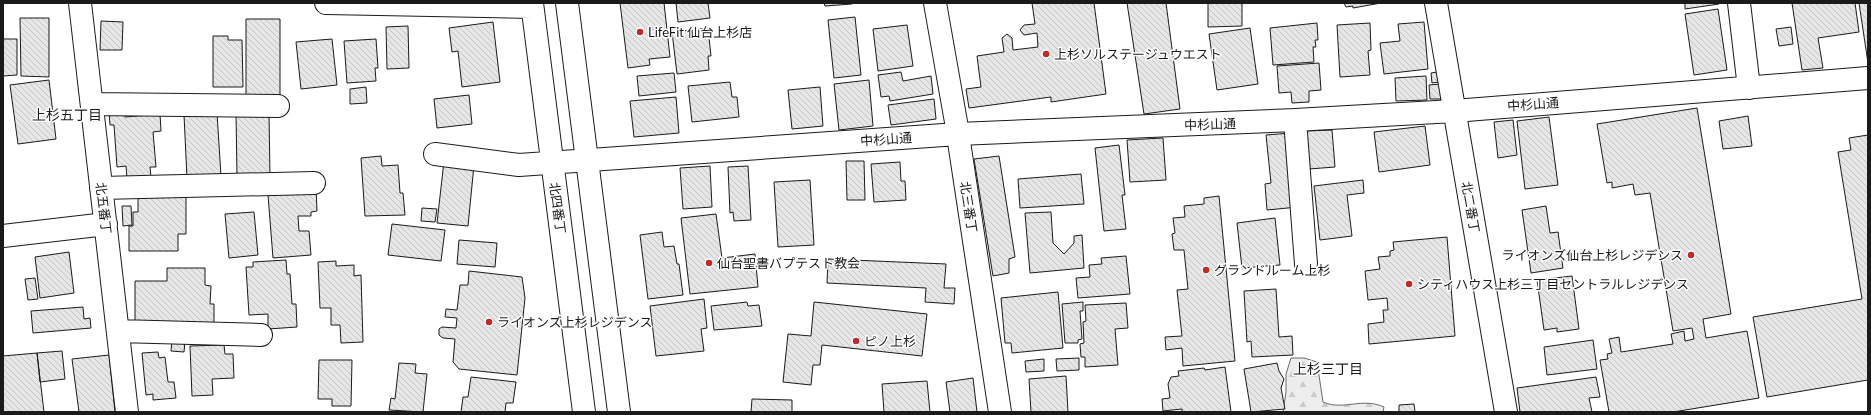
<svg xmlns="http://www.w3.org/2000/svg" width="1871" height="415" viewBox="0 0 1871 415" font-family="Lato,'Noto Sans JP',sans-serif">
<defs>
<pattern id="forest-firs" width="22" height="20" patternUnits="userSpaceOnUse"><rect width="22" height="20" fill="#ededed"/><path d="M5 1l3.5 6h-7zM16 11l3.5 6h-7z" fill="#cbcbcb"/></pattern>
<pattern id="building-back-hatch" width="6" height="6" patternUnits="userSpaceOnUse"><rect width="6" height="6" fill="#e6e6e6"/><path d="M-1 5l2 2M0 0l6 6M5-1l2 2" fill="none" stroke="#c5c5c5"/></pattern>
</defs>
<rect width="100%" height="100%" fill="#fff"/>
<path fill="url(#forest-firs)" stroke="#6a6a6a" d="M1291,358H1304L1317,362L1323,402C1343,411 1362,397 1384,407L1383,412H1283L1286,392V374Z"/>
<path fill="url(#building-back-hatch)" stroke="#1a1a1a" d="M620,3H664L670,57L649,59L650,65L628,68Z
M676,3H708L710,18L678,22Z
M824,3H852V4L825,6Z
M1032,3H1094L1106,94L1051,102V97L969,108L966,89L981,87L977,56L1004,52L1002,38L1007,34L1012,38L1013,50L1038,47L1037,33L1024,35L1020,30L1024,25L1035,24Z
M1127,3H1166L1180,109L1144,114Z
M1208,3H1242V26L1208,27Z
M1344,3H1381L1353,8V6L1346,7Z
M1685,3H1719V4L1685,9Z
M1792,3H1855L1859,32L1818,38L1823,68L1802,70Z
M1859,3H1868V63Z
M1718,9L1727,70L1694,75L1685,14Z
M855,17L861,75L834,78L828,20Z
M20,18H49V77L21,76Z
M246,19H280V97H246Z
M101,21L123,22L122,50H100Z
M493,22L500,82L462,87L458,51L452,52L449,28Z
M1424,22L1428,69L1384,74L1380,43L1400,41L1398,24Z
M1317,23L1318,40H1315L1316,47H1313L1314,62L1273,65L1270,28Z
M1370,23L1371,50L1368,51L1370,75L1340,77L1337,25Z
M907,25L913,66L878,71L873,29Z
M408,26L409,68L387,69L386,27Z
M1791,27L1793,44L1779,46L1776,29Z
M708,28L711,56H708L709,70L677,74L672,32Z
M1250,28L1258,84L1217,90L1209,34Z
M213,36H228V40H242L243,87H213Z
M3,39H17V75L3,76Z
M332,39L337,85L301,89L296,42Z
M376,39L378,68H375L376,81L347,83L344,41Z
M1319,63L1321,90L1309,91V102L1292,103L1291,92L1279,93L1277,66Z
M901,72L903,81L931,76L933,94L890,101L889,96L881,97L878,75Z
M1437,72L1439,82L1432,83L1431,73Z
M674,73L676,92L639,96L637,76Z
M1426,76L1427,100L1396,101L1395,78Z
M49,80L56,139L18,144L10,85Z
M869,80L873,126L839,130L834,84Z
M730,82L732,97H737L739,117L692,122L688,86Z
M1441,84V99H1430L1429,85Z
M366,87L367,103L350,104V89Z
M820,87L823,126L792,129L788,90Z
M469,95L472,124L437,128L434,99Z
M676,97L679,133L634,137L630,101Z
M934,99L936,119L891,125L888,105Z
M1697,108L1731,314L1703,319L1706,338L1747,331L1759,398L1673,412H1609L1600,360L1608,359L1607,354L1612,353L1609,339L1619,337L1621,352L1673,344L1671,334L1684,331L1685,341L1694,339L1692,328L1673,331L1650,193L1635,195L1633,184L1612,188V182L1607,183L1597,124Z
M124,111L125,117L160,114L161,131L153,132L156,167H150L151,177L127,179L126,166L117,167L114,125H110L109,112Z
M217,113L221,176L187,178L184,115Z
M236,113H269L270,177H237Z
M1748,116L1752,146L1723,149L1719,121Z
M1549,117L1558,185L1525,189L1517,121Z
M1513,120L1517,155L1498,158L1494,122Z
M1425,126L1430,165L1379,172L1374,132Z
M1332,130L1335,167L1309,169L1306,131Z
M1291,133L1298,207L1267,210L1265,184L1271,183L1266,135Z
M1868,135V380L1767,397L1753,317L1862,299L1838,152L1851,150L1849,138Z
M1163,138L1166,180L1130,182L1127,140Z
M1119,145L1125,195H1122L1126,229L1104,231L1095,148Z
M381,156L382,166L398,165L400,193H403L405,215L365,216L361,158Z
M999,156L1015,257L1009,259V273L993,276L974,159Z
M444,161L474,165L468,226L437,223Z
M846,161H864L865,200H847Z
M900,162L901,181H905L906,200L874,202L871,164Z
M710,166L712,207L683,209L680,168Z
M748,166L751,220L734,221L733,212L730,213L728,167Z
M1081,174L1084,204L1020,208L1018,179Z
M810,180L814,245L778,247L774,182Z
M1363,180L1364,193L1347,195L1352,236L1320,240L1314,186Z
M316,188L317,211L311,212V216H298L299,231H309L311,255L273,258L268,195L300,193Z
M138,192L186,193V234H178V251H129V226H133V212H138Z
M1219,196L1235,361L1183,366L1182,348L1166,350L1165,337L1182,336L1177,290L1188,289L1184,250H1174L1172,234L1175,233L1173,218L1185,217L1184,206L1204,204V198Z
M122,206H131L132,225L123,226Z
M1546,206L1550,233L1558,232L1563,268L1531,273L1522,210Z
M422,208L437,209L435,222L421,221Z
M254,212L258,255L229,258L225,214Z
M1051,212L1053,243L1064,254L1074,243V236L1082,235L1084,268L1030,273L1025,213Z
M716,214L722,258L755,254L758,287L690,294L681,218Z
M1275,218L1280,265L1242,268L1237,223Z
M392,224L445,230L441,261L388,255Z
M662,232L664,247L674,246L677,264H679L683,295L648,299L640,235Z
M1447,237L1455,336L1369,344L1368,324L1384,322L1383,310H1388L1387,298L1368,300L1365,271L1380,269L1378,257L1390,256V251L1394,250L1393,242Z
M459,240L497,243L495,267L457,264Z
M69,252L74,293L40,298L35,257Z
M1126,256L1130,294L1078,298L1076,278L1090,277L1089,265L1102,264L1101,258Z
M828,259L946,264L944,288H955L954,304L925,302L926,288L827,283Z
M286,260L287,274H290L292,304H296L297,327L268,329V314L249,315L246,267H253V262Z
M336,261V266L354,265V276L361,275L363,342L341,343L340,325H331V308H320L318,262Z
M167,268H205V285L211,286L210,304H214V325L135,324V281H167Z
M469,271L522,277L525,298L517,375L459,369L453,362L455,339L443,338L439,335V329L442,327L456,328L457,318L445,317L446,309L457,310L460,285H468Z
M1572,276L1579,329L1557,332V328L1544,330L1537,280Z
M35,278L38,299L28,300L25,279Z
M1276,289L1279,337L1292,336L1293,355L1252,357L1251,341L1247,342L1244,291Z
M1058,292L1063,348L1012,353L1011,343H1005L1001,298Z
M704,299L707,328L701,329L704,351L656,356L650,306Z
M747,302L748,306L759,305L762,326L714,330L711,306Z
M814,302L927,314L922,356L822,345L820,365H813L811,385L783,382L788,334L811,336Z
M1083,302V311H1080L1082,339L1078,340V343H1065L1062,304Z
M1126,303L1128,328L1115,329L1118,365L1085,367V357H1081L1080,344L1084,343L1083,322L1086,321L1085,305Z
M83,307L84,319L90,318L91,328L33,333L31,311Z
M172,340L185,341L184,352L171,351Z
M1593,340L1597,369L1547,375L1544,347Z
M224,345L225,354H233L234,378L212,379L213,395L192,396L190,346Z
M62,351L65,379L40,382L37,353Z
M158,352L159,358L165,357L168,382H174L176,398L153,400V394L146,395L142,353Z
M37,353L44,412H3V356Z
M109,355L115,412H79L72,359Z
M1079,358V370L1057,371L1056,359Z
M1044,359V371L1026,372L1025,361Z
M319,360H352L351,406H332V399H318Z
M399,363L416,364L415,373L427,374L423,412L389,410L391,398L395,399Z
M1277,363L1279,371L1284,379L1281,388L1285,409L1251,412L1244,369Z
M1225,367L1231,412H1182V409L1163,411L1162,399L1170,398L1168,384L1171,377L1179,376L1178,371L1204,368L1205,370Z
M1066,376L1068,412H1027H1031L1029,379Z
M471,377L516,382L513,403H506L505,412H461L463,397H468Z
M1596,377L1600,397L1589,398L1592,412H1520L1517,388Z
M973,378L977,412H950L946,382Z
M927,381L930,412H884L882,384Z
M752,399L792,400V412H751Z
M1414,404L1415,412H1399V405Z"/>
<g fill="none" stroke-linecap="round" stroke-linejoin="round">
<g stroke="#1a1a1a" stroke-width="24">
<path id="minor" d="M80,3L127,412
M326,3L532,7
M532,3L584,412
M567,3L619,412
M935,3L956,122L1000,412
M1436,3L1506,412
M1739,3L1749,88
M92,104L278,106
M1295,120L1306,264
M435,154L519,165L958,134L1295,120L1454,111L1868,78
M101,188L314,183
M3,236L106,224
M118,331L261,335"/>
</g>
<use href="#minor" stroke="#fff" stroke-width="22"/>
</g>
<g fill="#c62828" stroke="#fff" stroke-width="1.5">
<circle cx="640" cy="32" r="4"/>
<circle cx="1046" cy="54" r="4"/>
<circle cx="1691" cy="255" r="4"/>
<circle cx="709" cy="263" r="4"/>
<circle cx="1206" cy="270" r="4"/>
<circle cx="1409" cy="284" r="4"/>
<circle cx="489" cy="322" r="4"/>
<circle cx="856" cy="341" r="4"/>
</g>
<g text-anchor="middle" stroke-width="3" stroke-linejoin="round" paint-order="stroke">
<g font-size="13" fill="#1a1a1a" stroke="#fff" text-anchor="start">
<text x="648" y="37">LifeFit 仙台上杉店</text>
<text x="1054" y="59">上杉ソルステージュウエスト</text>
<text x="1683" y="260" text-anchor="end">ライオンズ仙台上杉レジデンス</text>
<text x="717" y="268">仙台聖書バプテスト教会</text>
<text x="1214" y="275">グランドルーム上杉</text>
<text x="1417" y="289">シティハウス上杉三丁目セントラルレジデンス</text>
<text x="497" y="327">ライオンズ上杉レジデンス</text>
<text x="864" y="346">ピノ上杉</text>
</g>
<g font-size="13" fill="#1a1a1a" stroke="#fff">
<text transform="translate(1533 104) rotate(-4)" y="5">中杉山通</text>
<text transform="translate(1210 124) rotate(-2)" y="5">中杉山通</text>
<text transform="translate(886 139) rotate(-4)" y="5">中杉山通</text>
<text transform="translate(969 207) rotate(81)" y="5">北三番丁</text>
<text transform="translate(1471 207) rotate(80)" y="5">北二番丁</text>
<text transform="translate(104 208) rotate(83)" y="5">北五番丁</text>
<text transform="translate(558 208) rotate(82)" y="5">北四番丁</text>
</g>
<g font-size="14" fill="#1a1a1a" stroke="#fff">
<text x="67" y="120">上杉五丁目</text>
<text x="1328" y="374">上杉三丁目</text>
</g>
</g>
<rect width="1871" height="415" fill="none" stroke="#1a1a1a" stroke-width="8"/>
</svg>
